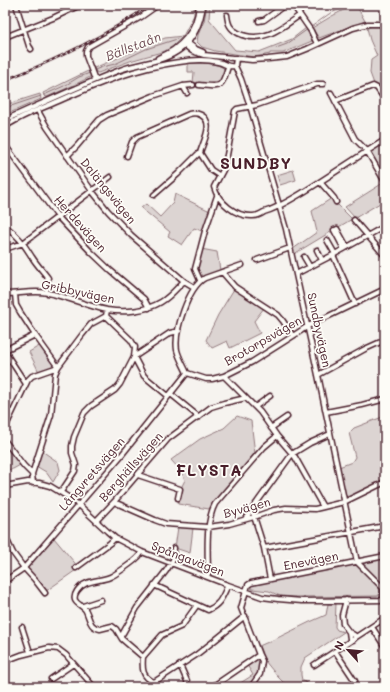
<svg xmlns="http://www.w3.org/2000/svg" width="390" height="692" viewBox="0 0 390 692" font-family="Mali,sans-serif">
<rect width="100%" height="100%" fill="#f6f3ef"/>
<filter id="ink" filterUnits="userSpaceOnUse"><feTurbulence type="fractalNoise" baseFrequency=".025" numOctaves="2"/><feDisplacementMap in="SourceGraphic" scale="8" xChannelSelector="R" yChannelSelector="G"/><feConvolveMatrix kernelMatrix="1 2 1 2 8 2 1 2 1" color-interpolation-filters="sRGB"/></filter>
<g filter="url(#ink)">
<path fill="#dcd4d2" stroke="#937a7e" d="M194,5H198C196,17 192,27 186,37H182L173,46L165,51L130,61L98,73L96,72L94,68L165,38L183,36L194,15Z
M207,5H210L209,19L235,50L259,52L292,39L306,28L312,41L283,53H270V54L254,57L215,51L202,47L197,42L198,35L204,21Z
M353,5H356L365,21L319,38L312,28L332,16Z
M371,27H385V38L382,44V46L385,48V92L383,94L377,86L374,84L370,73L371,60L377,56L370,40L367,28Z
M188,63C198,64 219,61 225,70L221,80L218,84L193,83L194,72H188Z
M90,70L91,74L90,77L74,85L47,97L44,96L43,93Z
M40,94L41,99L5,115V104L11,103Z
M385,142V181L368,153Z
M293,170L296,180L280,185L277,175Z
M383,183L385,187V200L355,218L345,207Z
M175,194L210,211L202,231L194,228L182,245L168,236L170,232L141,208L146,204L160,217L173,203Z
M332,198L333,200L334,205H338L352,219L294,254L293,249L317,232L312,211Z
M201,249L217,252L220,270L200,278L197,269Z
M234,289L264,308L254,321L260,333L230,348L227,341L212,348L206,340L218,315Z
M41,345L55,365L54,367L39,372L29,352Z
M237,416L251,421L255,454L209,509L178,504L181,488L185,480L181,471L171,460L200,439L224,428Z
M385,416V481L348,499L346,497L339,467L352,462L355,457L349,433L354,428Z
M9,448L22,464L13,469L5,470V449Z
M42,451L58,462L60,470L53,482L46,472L36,466Z
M178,527L193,528L190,553L175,548Z
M54,538L79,568L46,591L27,568Z
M385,558V586L362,565L364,562Z
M352,564H356L360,569L378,586L381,589L380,593L378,596L297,597L280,596L269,591L252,589L250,586L254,584Z
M328,604H336L335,627L337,630L344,632L305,658L301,667V675L302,680L309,685V687H289L286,685L278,677L265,661L259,646C282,637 303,624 326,615Z
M258,658C263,671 257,677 249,687H234L253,675L247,665Z"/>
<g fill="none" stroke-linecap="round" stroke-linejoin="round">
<path stroke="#8e7378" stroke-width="1" d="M381,13V18
M311,27L329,14L349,5
M276,48L287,44L308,29
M95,70L102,67L115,64L146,49L177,39
M66,85L79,77L90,73
M44,95L64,86
M5,108L41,96"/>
<g stroke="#4a1f2b" stroke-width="7">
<path id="minor" d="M16,5L29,46L31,49
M293,5L311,31L317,44
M227,15C228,24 230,29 238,33C261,45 282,28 300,15
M259,21L264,20L285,5
M5,37L53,18L80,5
M186,42L196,49L203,52
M182,43L192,51L204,55L252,60L268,59L287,57L307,49L353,28L368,24H385
M158,58C181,49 197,31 199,5
M236,58L235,66L241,79L250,106L286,229L318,375L357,562L383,588L384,600
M5,70V72
M95,80L86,56V51L88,47L141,17L158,5
M323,84H317L257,105L237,109L235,111L227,155L223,170L214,187C218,202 236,217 253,216C257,216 261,214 264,212C278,208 290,200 302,193C330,176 357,157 385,140
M199,85C221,87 221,89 228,67
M183,86L187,93
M331,93L355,139L367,151L385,182
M335,101L373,86L377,88L385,100
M38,111L47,127L92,191L108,211L131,235L184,281L194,287
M5,120C43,103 81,85 120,70C141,62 164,63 182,48C195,37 201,21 203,5
M5,126C10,124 14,121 18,119C33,111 48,106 63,99C102,82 136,68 179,62C191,60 206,59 218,62C225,63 227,68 235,66
M5,145L58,217L91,252L111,271L144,299L149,308
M67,156L77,146L99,120L107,115L153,96L183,86L193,85
M127,156L132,142L137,137L189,114C193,113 197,113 201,115C215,122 203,142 200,153L211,170L220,176
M320,182L334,198L336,202
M154,195L178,174L198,154L200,153
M354,220L385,256
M5,226C19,236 23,243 32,257C37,265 43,271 48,278V282L46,293
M337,229L347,247
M334,230L344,249
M327,240L335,254
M5,249L23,243L110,177
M317,250L322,260
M333,255L355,304
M304,257L310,267
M257,260L290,248
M242,265L205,278C188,287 174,332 177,350C179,358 184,366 187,373L206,379H212L224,376L252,362L293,336L308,326L385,289
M222,272L235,287L278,315L283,321L293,336
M296,274L333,255L385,226
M200,280L195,269L205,231L217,196
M5,294C19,294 34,290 48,293C68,297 88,306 107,310C125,313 146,311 161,302C170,297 177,288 184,281
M106,316L131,340L135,347L134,357L144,376L167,395H172L199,417
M5,350L35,335
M5,352L26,384
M318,375L365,349L385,340
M224,376L260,412L277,436L295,457L323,507
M255,407L270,396
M5,409L12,413
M326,412L362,405L385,399
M5,428L28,380L32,376L58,367L35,335L20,312L16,305L15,294
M271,428L287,417
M5,441L24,466L32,474
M138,475L180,489L178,498
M33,483L32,474L51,415L55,374L58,367L82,335L91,324L106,316L107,310
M5,486L28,482L39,483L50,486L68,497L79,505L107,531L115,538L142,552L228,585L262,597L278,599L302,601L385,600
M61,492L75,471L76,465L72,453V446L74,437L84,413L91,406L115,390L120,384L134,357L170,333L179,331
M114,502L155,520L166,524L208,527L229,524L254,517L274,510L286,508L315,509L344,502L385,482
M252,510L264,548L270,579
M245,519L292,454L310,443L330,434
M96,521L114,502L168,439L211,407L224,403L246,398
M5,536L13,553L24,568L35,580L45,593
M264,548L385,526
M142,552C140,554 140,556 138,557C135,561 115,575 110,577C99,582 85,579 77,591C75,594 74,597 75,600C77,605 84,606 86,611C90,619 89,627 100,629L112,626L116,629L122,639L143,657C142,669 142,677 154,682
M76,568L110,543L115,538
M207,576L208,574C208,553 205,523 215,504L264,447L277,436
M5,581L24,568L120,457L187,373
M154,585L208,610C221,604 222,597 228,585
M346,600L342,615L343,624L349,632L350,639L353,640L356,637L354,635L349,632
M83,606L101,600
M22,627L30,652
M372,627L385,647
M121,636L123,633L137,608L166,571L173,560L174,548
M356,637L385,618
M335,651L355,681
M143,657L162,635L182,626L197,605
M5,661L21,655L49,648L58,649L66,655L94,687
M180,665L187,681L188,687
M314,665L352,640
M51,679L73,664
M148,686L196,655L214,641L245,616
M212,687L259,655
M251,687L260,674L262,661L259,655L241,608L246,591L248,585L251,583L385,556"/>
</g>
<use href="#minor" stroke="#fdfcf7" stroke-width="4"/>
<g stroke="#4a1f2b" stroke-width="2.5">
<path id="rail" d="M5,80C56,60 105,36 150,5"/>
</g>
<use href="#rail" stroke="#fdfcf7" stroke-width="1" stroke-dasharray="3" stroke-linecap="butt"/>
</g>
</g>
<g text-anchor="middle" stroke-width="3.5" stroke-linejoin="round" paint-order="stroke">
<g font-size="12" fill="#4a1f2b" stroke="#fdfcf7">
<text transform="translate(108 191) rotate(51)" y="4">Dalängsvägen</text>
<text transform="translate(80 224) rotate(48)" y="4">Herdevägen</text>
<text transform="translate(78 292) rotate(12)" y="4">Gribbyvägen</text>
<text transform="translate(319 330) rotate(78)" y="4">Sundbyvägen</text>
<text transform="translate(263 341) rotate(-30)" y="4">Brotorpsvägen</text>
<text transform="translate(131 467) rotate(-48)" y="4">Berghällsvägen</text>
<text transform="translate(92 474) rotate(-49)" y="4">Långvretsvägen</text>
<text transform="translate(247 508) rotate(-15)" y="4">Byvägen</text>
<text transform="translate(188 559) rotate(21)" y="4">Spångavägen</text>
<text transform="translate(311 561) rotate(-11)" y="4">Enevägen</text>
</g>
<g font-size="13" font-style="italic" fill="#725058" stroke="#fdfcf7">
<text transform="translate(133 46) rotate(-21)" y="5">Bällstaån</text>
</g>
<g font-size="16" font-weight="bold" letter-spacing="1" fill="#4a1f2b" stroke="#fdfcf7">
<text x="256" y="169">SUNDBY</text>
<text x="209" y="476">FLYSTA</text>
</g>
</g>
<rect width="390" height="692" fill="none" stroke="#fdfcf7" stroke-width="20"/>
<rect x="10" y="10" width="370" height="672" fill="none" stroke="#4a1f2b" stroke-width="1.5" filter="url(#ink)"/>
<g transform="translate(348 650) rotate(297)" stroke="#fdfcf7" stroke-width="3" paint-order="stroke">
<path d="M0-3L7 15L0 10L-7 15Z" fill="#4a1f2b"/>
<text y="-6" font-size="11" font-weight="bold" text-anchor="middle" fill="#4a1f2b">N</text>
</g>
</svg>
